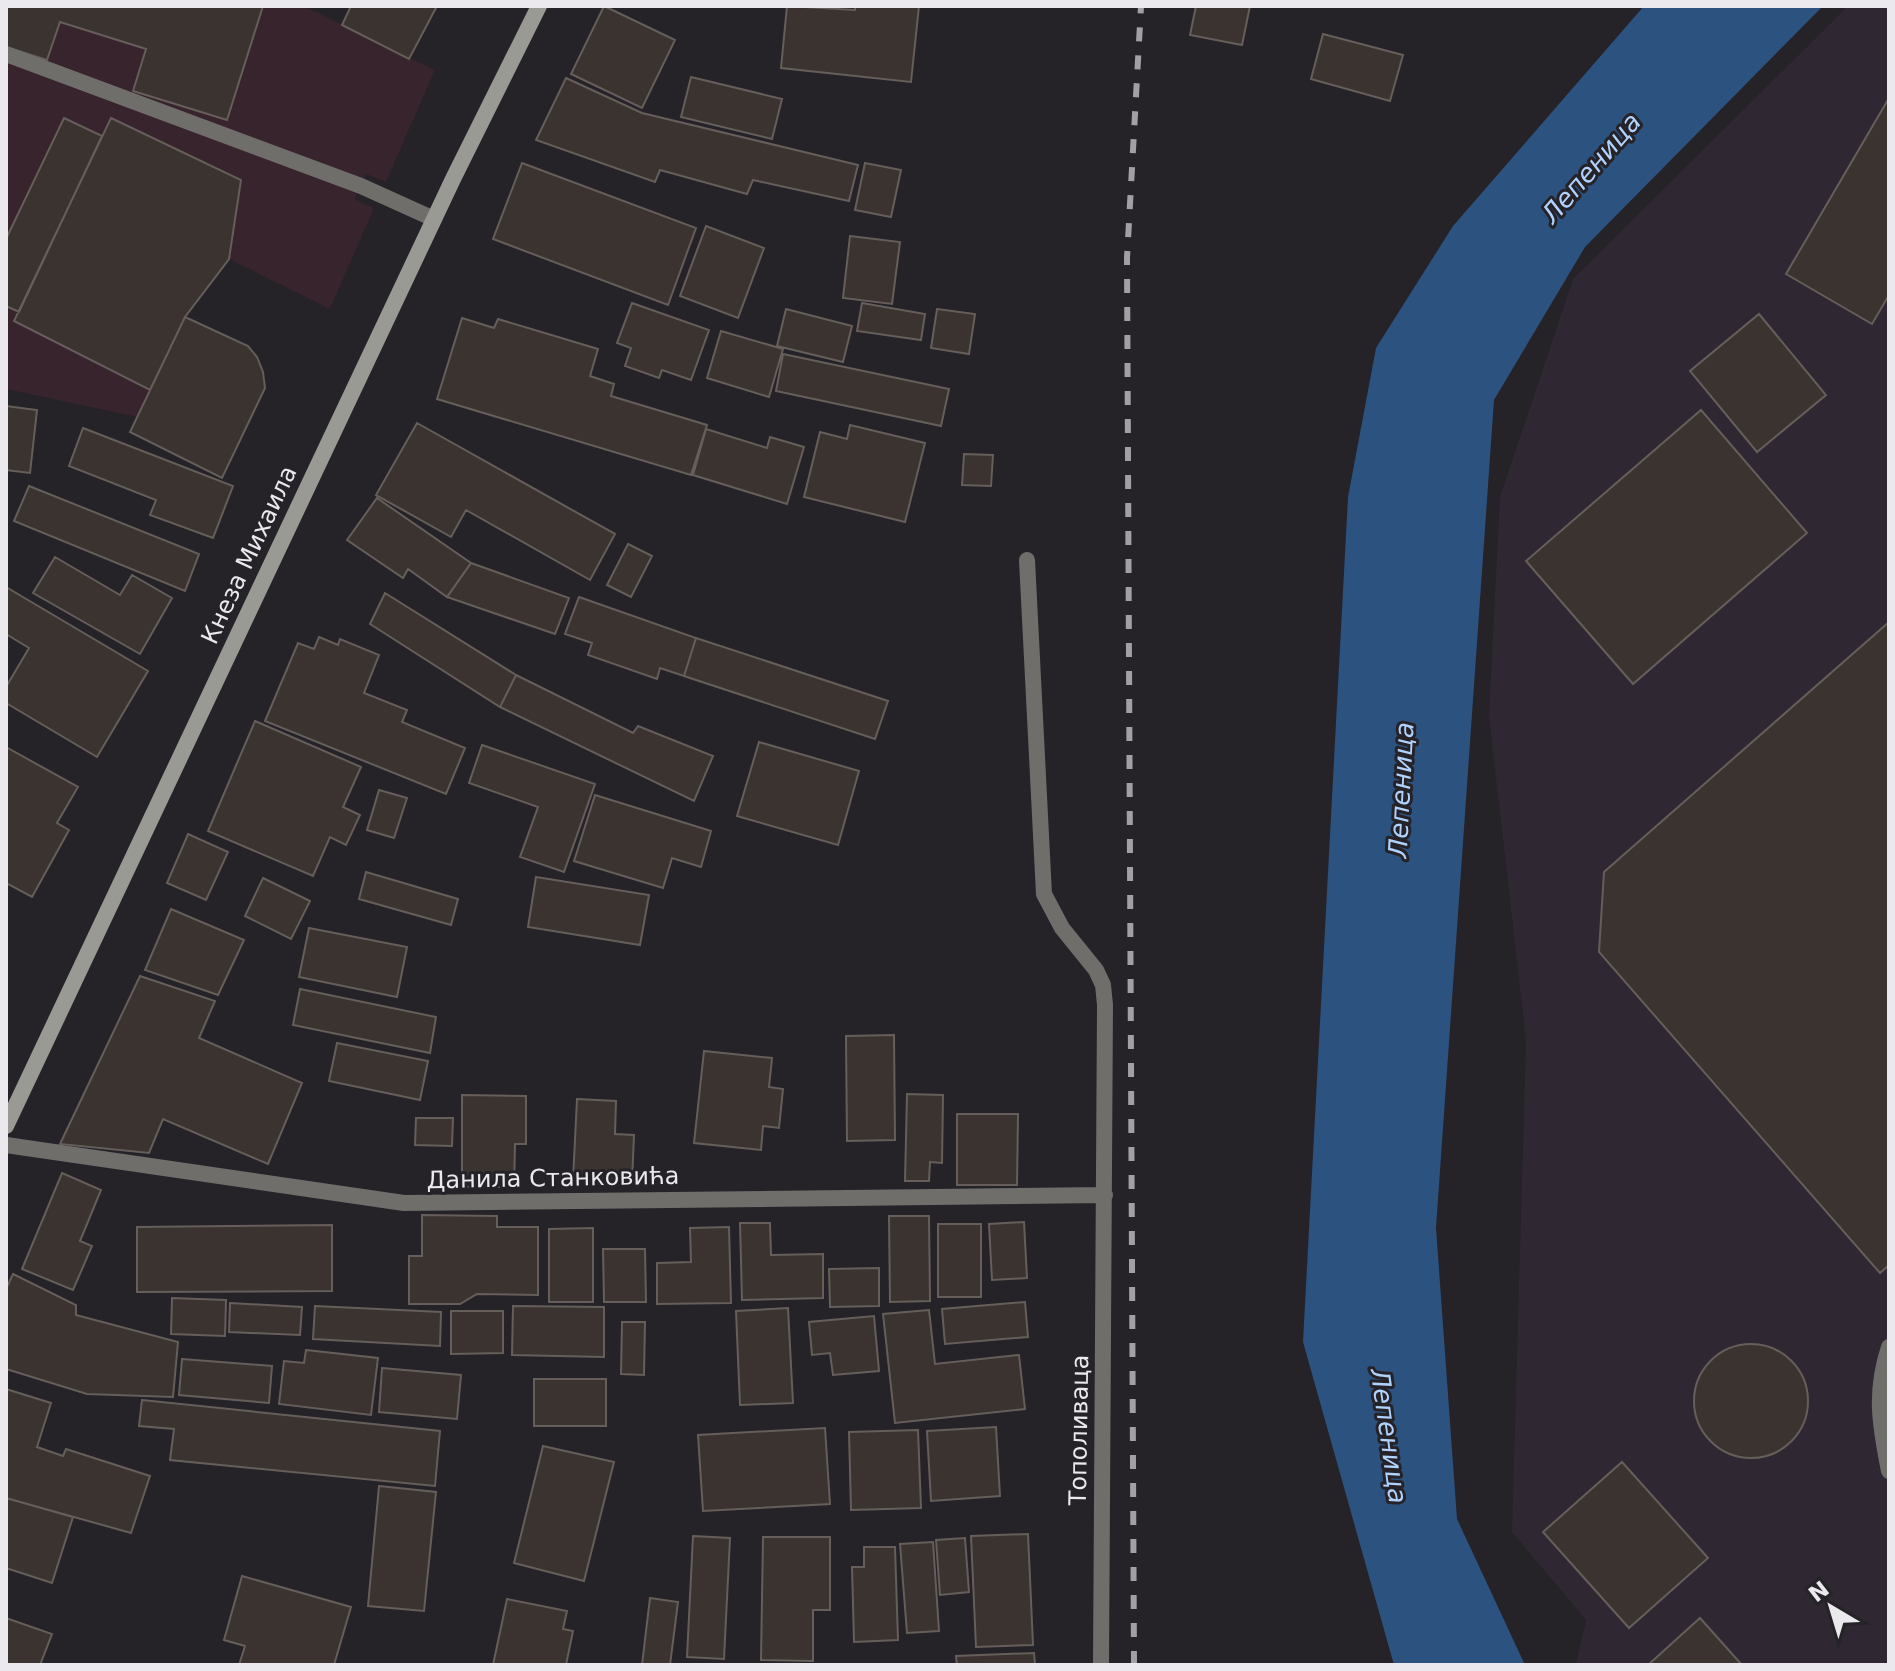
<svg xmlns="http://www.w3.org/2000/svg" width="1895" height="1671" viewBox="0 0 1895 1671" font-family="'DejaVu Sans',sans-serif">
<rect width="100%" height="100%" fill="#252228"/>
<path fill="#2f2833" d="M1848,6H1889V1665H1576L1586,1620L1512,1532L1526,1040L1489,716L1500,497L1573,279Z"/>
<path fill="#37242c" d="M6,6H304L435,70L386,182L366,174L355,199L374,208L330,309L229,259L185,317L137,417L6,389Z"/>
<path fill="#2c527f" d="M1644,6H1823L1585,247L1494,400L1436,1228L1457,1519L1525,1665H1394L1303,1342L1348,497L1376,348L1453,226Z"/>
<path fill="#3a332f" stroke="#665e5a" stroke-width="2" d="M6,6H263L227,120L133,91L146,49L60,22L47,60L6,47Z
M351,6H437L409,59L342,25Z
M604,6L675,40L642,108L571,74Z
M787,6L855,10V6H919L911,82L781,68Z
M1196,6H1250L1242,45L1190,35Z
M1323,34L1403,55L1390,101L1311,79Z
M691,77L782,99L772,139L681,117Z
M566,78L642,113L858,165L849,201L753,180L747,194L660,170L655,182L536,140Z
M1889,98V295L1872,324L1786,274Z
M64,118L102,136L19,312L6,306V239Z
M111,118L241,180L229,259L185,317L150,390L14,321Z
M522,163L696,228L668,305L493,239Z
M865,163L901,170L891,217L855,210Z
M706,226L764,248L738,318L680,296Z
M850,236L900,242L892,304L843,298Z
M632,303L709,330L691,380L662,370L659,378L625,366L631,348L617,343Z
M862,303L925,314L921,340L857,331Z
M786,309L852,326L843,362L777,346Z
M937,309L975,314L969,354L931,348Z
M1759,314L1826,395L1757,452L1690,371Z
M185,317L248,346L257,357L263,372L265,388L222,478L130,432Z
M462,318L494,328L498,319L598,349L590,376L614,384L611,396L707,425L691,475L437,399Z
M721,331L783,349L769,397L707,378Z
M783,354L949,389L941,426L776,391Z
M6,406L37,410L30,473L6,470Z
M1701,410L1807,533L1633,684L1526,561Z
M417,423L615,534L590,580L466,510L451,537L376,495Z
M850,425L925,443L905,522L804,497L820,432L847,439Z
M83,428L233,486L213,538L150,515L156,500L69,466Z
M706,429L767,448L770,437L804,447L787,504L693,475Z
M964,454L993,455L991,486L962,485Z
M29,486L199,554L185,591L14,521Z
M377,498L471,563L447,597L408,569L403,578L347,540Z
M628,544L652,556L631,597L607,585Z
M55,557L120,595L132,575L172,598L140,654L33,593Z
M471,563L569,598L555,634L447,597Z
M6,587L148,671L97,757L6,703V687L29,648L6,634Z
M385,593L516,675L500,707L370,624Z
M579,597L696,638L684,676L660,668L657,679L588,655L592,643L565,634Z
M1889,622V1265L1880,1273L1599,952L1604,872Z
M319,637L338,645L340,639L379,655L364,693L407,710L402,722L465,748L446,794L265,721L298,643L314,649Z
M696,638L888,701L875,739L684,676Z
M516,675L633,733L638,726L713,756L694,801L500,707Z
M255,721L361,767L343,807L360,815L346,845L330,837L313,876L208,831Z
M759,742L859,771L838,845L737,816Z
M482,745L595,784L564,872L520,857L538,807L469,783Z
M6,747L78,787L57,823L69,830L32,897L6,883Z
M379,790L407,798L394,838L367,830Z
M595,795L711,831L701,867L672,858L663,888L574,861Z
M188,834L228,852L206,900L167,883Z
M366,872L458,899L451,925L359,899Z
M536,877L649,895L640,945L528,927Z
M263,878L310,901L291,939L245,916Z
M171,909L244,940L218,995L145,970Z
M309,928L407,947L397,997L299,977Z
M140,976L215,1001L199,1038L302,1083L268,1164L163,1119L149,1153L60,1144Z
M300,989L436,1017L430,1053L293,1025Z
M894,1035L895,1140L847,1141L846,1036Z
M337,1043L428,1061L420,1100L329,1081Z
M704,1051L772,1058L769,1087L783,1089L779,1128L763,1126L761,1150L694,1143Z
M907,1094L943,1095L942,1163L930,1162L929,1181H905Z
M462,1095L526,1096V1144H515L514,1187H462Z
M577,1099L616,1101L615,1134L634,1135L632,1182L573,1180Z
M957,1114H1018L1017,1185H957Z
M416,1118H453L452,1146L415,1145Z
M62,1173L101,1190L80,1241L92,1246L73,1290L22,1269Z
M422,1215L497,1216V1227H538V1295L477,1294L460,1304H409V1256H422Z
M889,1216H929L930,1301L890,1302Z
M1024,1222L1027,1278L992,1280L989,1224Z
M740,1223H770L771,1255L823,1254V1298L742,1300Z
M938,1224H981V1297H938Z
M332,1225V1291L137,1292V1227Z
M729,1227L731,1303L657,1304V1263L691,1262L690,1228Z
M593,1228V1302H549V1229Z
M603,1249H645L646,1302H604Z
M879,1268V1306L830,1307L829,1269Z
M13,1274L76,1305V1315L178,1342L173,1397L87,1394L6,1369V1289Z
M172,1298L226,1300L225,1336L171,1334Z
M1025,1302L1028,1337L945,1344L942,1309Z
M230,1303L302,1307L300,1335L229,1332Z
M315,1306L441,1312L440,1346L313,1339Z
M513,1306L604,1307V1357L512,1355Z
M788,1308L793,1403L740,1405L736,1311Z
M929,1310L935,1364L1019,1355L1025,1409L895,1423L883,1314Z
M451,1311H503V1353L451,1354Z
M874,1316L879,1371L833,1375L830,1353L812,1355L809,1322Z
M622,1322H645L644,1375L621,1374Z
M1694 1401a57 57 0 1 1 114 0a57 57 0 1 1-114 0Z
M306,1350L378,1358L371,1415L279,1404L284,1361L304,1363Z
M182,1359L272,1366L269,1403L179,1395Z
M382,1368L461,1375L457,1419L379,1412Z
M534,1379H606V1426H534Z
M6,1389L51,1403L37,1447L63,1456L66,1449L150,1476L131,1533L6,1498Z
M142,1400L440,1431L435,1486L170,1460L174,1429L139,1426Z
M996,1427L1000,1496L931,1501L927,1431Z
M825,1428L830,1504L703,1511L698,1435Z
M918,1430L921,1508L851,1510L849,1432Z
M543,1446L614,1462L584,1581L514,1563Z
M1622,1462L1708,1558L1629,1628L1543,1532Z
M379,1486L436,1492L424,1611L368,1606Z
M6,1498L73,1517L52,1583L6,1568Z
M1028,1534L1033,1645L976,1647L971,1536Z
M693,1536L730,1538L724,1659L687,1657Z
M763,1537H830V1610H813V1661L761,1660Z
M965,1538L969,1592L940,1595L936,1540Z
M933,1542L939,1631L907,1633L900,1544Z
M864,1547H895L898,1640L854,1642L852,1567H864Z
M242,1576L351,1607L334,1665H239L245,1646L224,1640Z
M650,1598L678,1602L670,1665H642Z
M507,1599L567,1611L563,1629L573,1631L566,1665H493Z
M6,1618L52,1634L40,1665H6Z
M1700,1618L1742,1665H1648Z
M1034,1653L1035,1665H957L956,1656Z"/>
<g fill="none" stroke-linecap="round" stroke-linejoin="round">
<path stroke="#6f6e6b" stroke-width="16" d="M6,54L361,186L434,219
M1889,1347C1874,1392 1880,1426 1889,1471"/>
<path stroke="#6f6e6b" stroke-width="16" d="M1027,560L1044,894L1062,928L1096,970L1103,985L1105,1005L1101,1665
M6,1145L404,1203L1105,1195"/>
<path stroke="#9a9a94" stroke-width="16" d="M6,1126L453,179L539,6"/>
<path stroke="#a3a0a5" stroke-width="6" stroke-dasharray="14 14" stroke-linecap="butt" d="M1134,1665L1127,258L1141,6"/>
</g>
<g text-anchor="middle" stroke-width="6" stroke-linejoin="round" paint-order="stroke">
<g font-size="24" fill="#ebe9ed" stroke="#252228">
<text transform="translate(249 555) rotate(-65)" y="8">Кнеза Михаила</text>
<text transform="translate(553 1178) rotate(-1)" y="8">Данила Станковића</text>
<text transform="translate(1079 1430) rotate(-89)" y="8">Тополиваца</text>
</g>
<g font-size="26" font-style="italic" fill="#b0d2fd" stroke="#252228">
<text transform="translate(1591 168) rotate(-49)" y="9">Лепеница</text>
<text transform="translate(1401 790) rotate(-87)" y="9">Лепеница</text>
<text transform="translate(1389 1436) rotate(82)" y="9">Лепеница</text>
</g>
</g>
<rect width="1895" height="1671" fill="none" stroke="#ebe9ed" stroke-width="16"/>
<g transform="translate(1831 1607) rotate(322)" stroke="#252228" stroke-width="6" paint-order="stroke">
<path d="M0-6L14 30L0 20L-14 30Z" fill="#ebe9ed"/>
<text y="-12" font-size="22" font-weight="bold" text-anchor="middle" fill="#ebe9ed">N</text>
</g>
</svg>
